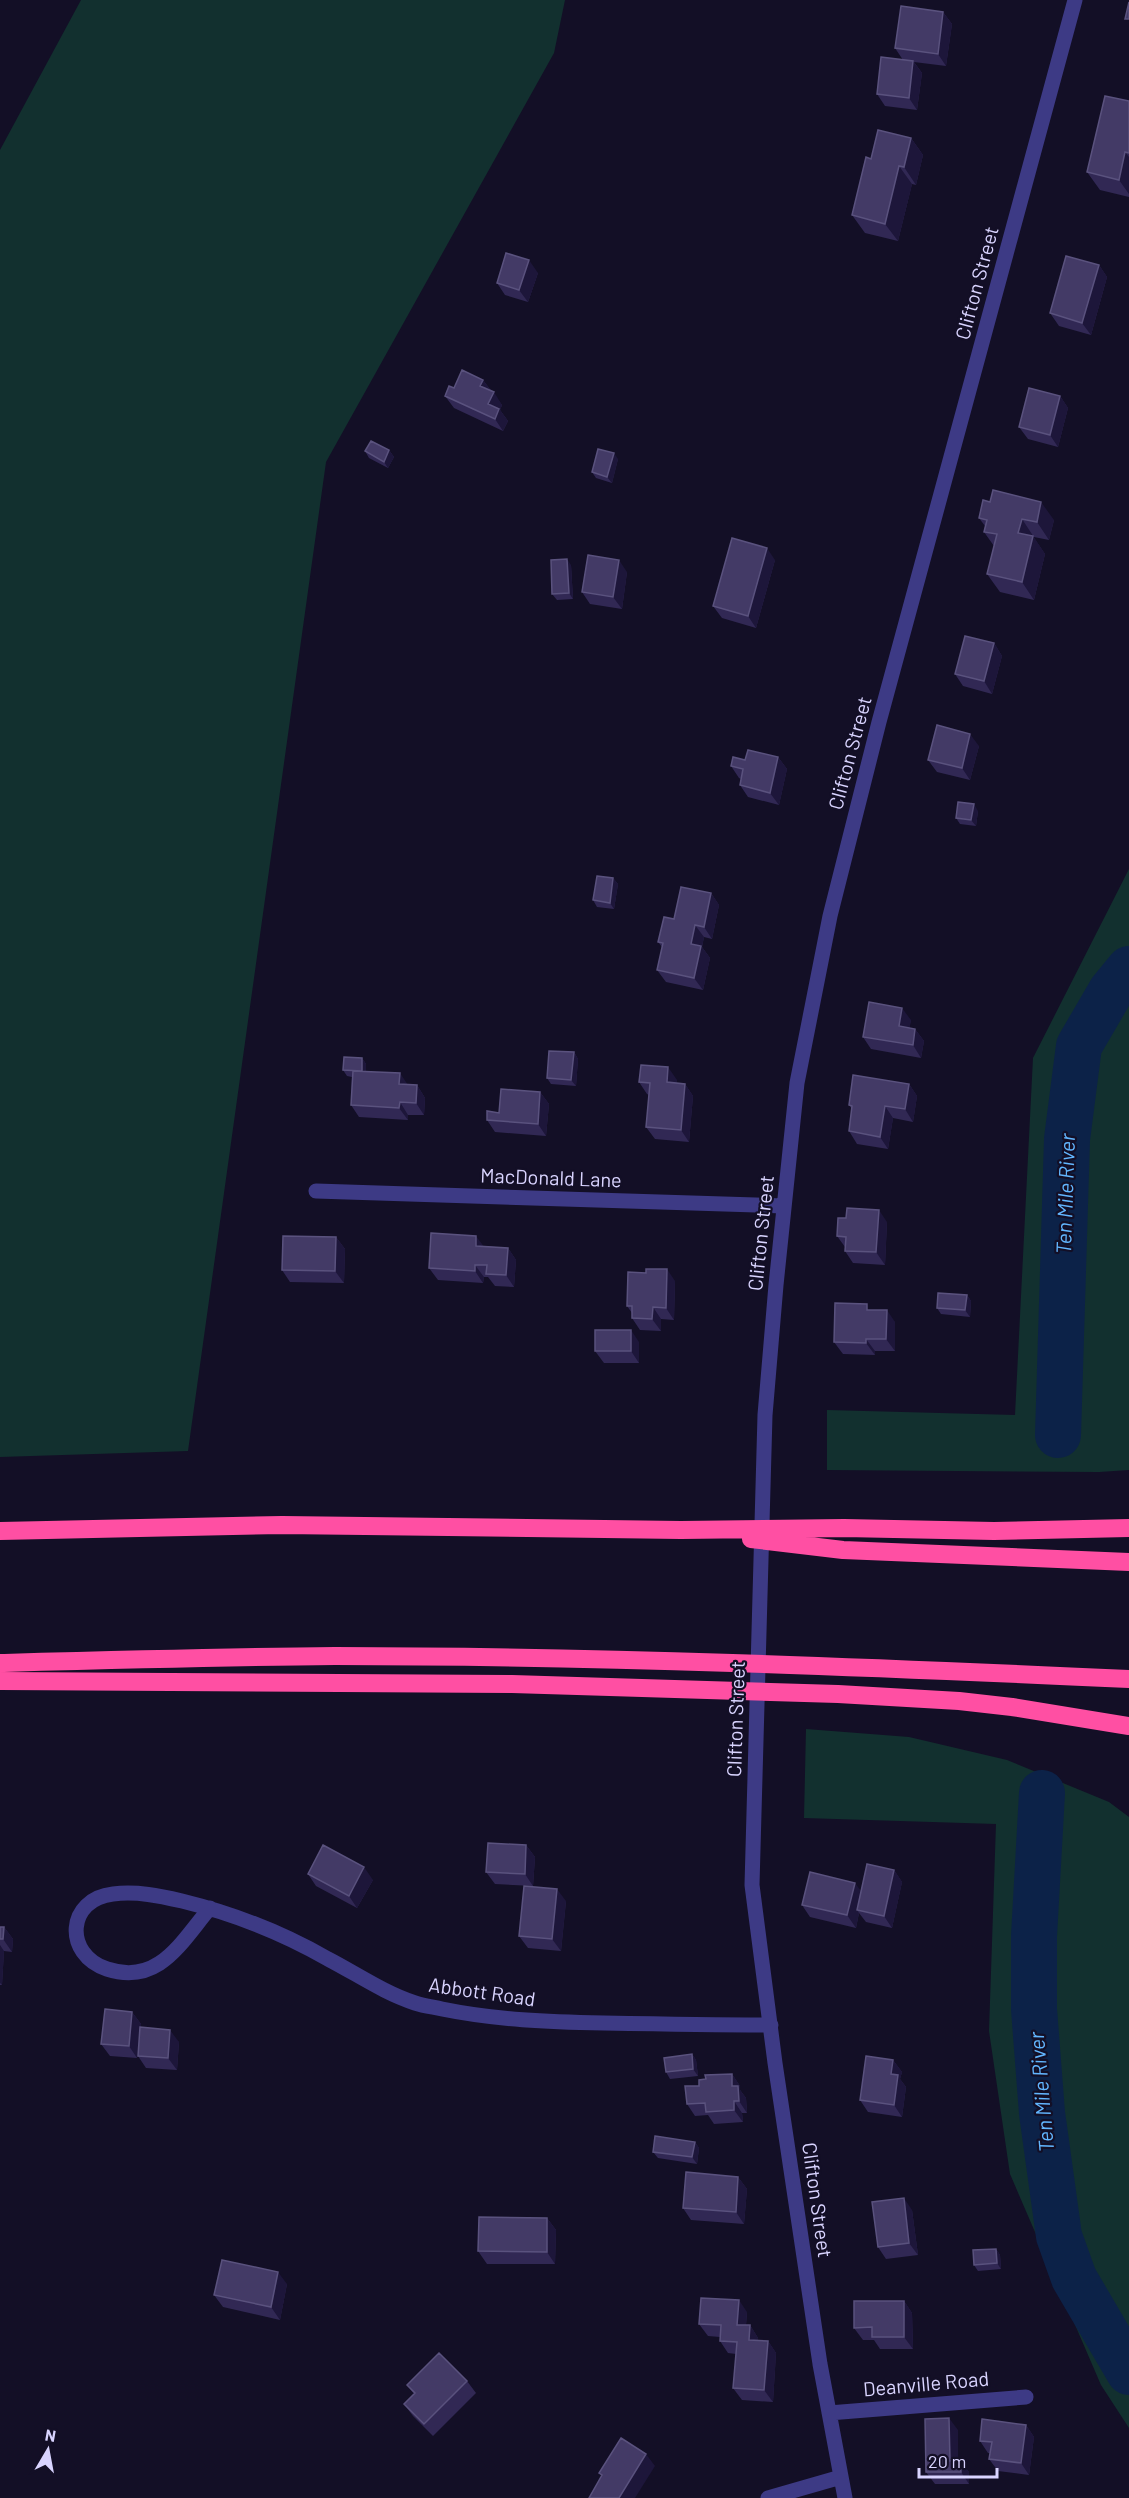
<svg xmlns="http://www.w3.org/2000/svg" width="1129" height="2498" viewBox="0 0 1129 2498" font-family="Barlow,sans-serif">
<rect width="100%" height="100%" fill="#130f26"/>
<path fill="#12302f" d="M81,0H565L554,53L326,462L188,1451L0,1457V150Z
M1129,869V1470L1099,1472L827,1470V1410L1015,1415L1033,1058Z
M806,1729L909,1737L1007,1760L1109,1802L1129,1817V2428L1101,2385L1010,2174L989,2031L996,1824L804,1818Z"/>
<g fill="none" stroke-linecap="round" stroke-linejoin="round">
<path stroke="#0c2248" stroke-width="46" d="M1058,1435L1067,1139L1079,1046L1111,991L1129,969
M1042,1793L1034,1936V2009L1042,2113L1059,2236L1074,2278L1129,2372"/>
<path stroke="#3d3a85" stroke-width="15" d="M316,1191L784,1206
M210,1908C181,1942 159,1986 107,1969C63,1954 67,1899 113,1894C137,1891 160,1896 182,1901C235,1914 281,1932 328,1959C357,1974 384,1993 415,2003C424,2006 433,2007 442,2009C496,2020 549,2022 604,2023C659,2024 715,2025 771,2025
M829,2413L1026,2397
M768,2498L841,2477
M845,2498L820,2364L775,2063L752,1885L765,1415L776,1285L797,1083L830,916L879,722L1075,0"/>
<path stroke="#ff4fa3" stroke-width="18" d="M0,1531L282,1525L681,1530L844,1528L994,1531L1129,1528
M751,1539L843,1550L1129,1562
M0,1663C112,1660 223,1657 335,1656C600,1656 865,1667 1129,1679
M0,1681L512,1684L838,1694L959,1701L1012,1707L1129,1726"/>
</g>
<path fill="#312854" d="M943,12L952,24L946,66L914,62L922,73L917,110L885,106L877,94L903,60L895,48Z
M1129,101V197L1100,190L1087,172Z
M911,138L923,155L916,185L912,184L898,241L865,233L852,215L871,159Z
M1099,265L1107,277L1091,335L1059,326L1050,313Z
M538,273L528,302L505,295L497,283Z
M483,380L502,405L500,410L508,421L503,431L454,408L445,396L454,388Z
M1060,396L1068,408L1058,447L1028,439L1019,427Z
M389,450L394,457L388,468L369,458L365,451Z
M618,459L612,483L596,478L592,472Z
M979,518L1054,520L1049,540L1034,537V538L1045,554L1034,600L1000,592L987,574L994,546L984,532L985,526Z
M775,560L756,628L722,618L713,606Z
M571,565L573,599L557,600L552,594Z
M627,572L622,609L590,604L582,592Z
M994,643L1002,656L992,694L963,686L955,674Z
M979,746L970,780L937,772L928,760Z
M778,757L787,769L779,805L748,797L740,785L741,779L739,778L731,766L745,760Z
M978,811L976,826L960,824L956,818Z
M613,878L618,884L614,909L597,907L593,900Z
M711,893L719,905L712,939L704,937L702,947L710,958L703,990L666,982L657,970L662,947L658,942L674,919Z
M911,1020L909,1028L915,1029L924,1041L921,1058L871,1049L863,1037Z
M574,1052L578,1059L576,1086L551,1084L547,1078Z
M362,1058L366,1064V1071L408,1085H417L425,1098L424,1115H408V1120L359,1117L351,1105L352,1077L347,1076L343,1070Z
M677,1080L676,1083L685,1084L693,1096L689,1142L655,1139L646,1127L649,1095L647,1094L639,1082Z
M909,1084L917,1096L913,1122L893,1118L888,1149L857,1144L849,1131L852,1109L849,1105Z
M540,1092L549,1104L546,1136L495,1132L487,1120Z
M887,1222L885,1265L853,1263L845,1251V1247L837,1236Z
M336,1237L345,1249L344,1283L290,1282L282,1270Z
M484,1246L508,1248L516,1260L514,1287L495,1286L488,1277H484L483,1283L438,1280L429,1268Z
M675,1281L674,1320L661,1319V1331L640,1330L632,1318V1313L627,1306Z
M967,1295L971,1301L970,1317L941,1314L937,1308Z
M871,1310L895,1322V1351H875V1355L843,1354L834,1342Z
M639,1342V1363H604L595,1351Z
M526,1845L535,1857L533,1886L495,1884L486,1872Z
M894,1870L902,1882L892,1928L866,1922L859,1913L856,1928L810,1917L802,1905L861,1891Z
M308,1874L373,1880L357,1908L316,1886Z
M566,1901L561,1951L528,1948L519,1936Z
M0,1927H4L13,1939L12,1952L4,1951L2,1985H0Z
M132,2012L141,2024L140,2027L179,2042L177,2070L146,2068L138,2056L139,2036L137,2058L110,2056L101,2044Z
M692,2054L696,2060L698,2076L670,2079L666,2072Z
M893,2060L902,2072L900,2079L906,2087L902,2117L868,2112L860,2100Z
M732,2074L740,2086V2090L746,2098L747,2113H742L743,2122L714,2124L708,2115L695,2116L687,2104L699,2086L706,2079Z
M695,2142L699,2148L697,2164L658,2158L653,2152Z
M738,2177L747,2189L744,2224L691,2220L683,2208Z
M912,2210L918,2255L886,2259L878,2247Z
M547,2218L556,2230L555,2264H487L478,2251Z
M996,2249L1000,2255L1001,2269L978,2271L974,2265Z
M287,2284L280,2320L223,2307L214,2295Z
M904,2301L912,2313L913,2349H880L874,2340H863L854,2328Z
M747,2312L746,2325H750L758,2338V2340L768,2341L776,2353L773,2402L742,2400L733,2388L736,2354L728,2353L720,2341V2337L708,2336L699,2324Z
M467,2381L476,2393L433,2436L413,2416L404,2404L414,2394L407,2385Z
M1026,2425L1034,2437L1029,2475L998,2471L989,2459L990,2453H988L980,2441Z
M958,2430V2460L969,2472V2484H935L926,2472Z"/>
<path fill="#1d163a" d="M943,12L952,24L946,66L938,54Z
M913,61L922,73L917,110L909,98Z
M911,138L923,155L916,185L904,167Z
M1125,152L1129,157V194L1119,180Z
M899,166L912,184L898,241L885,224Z
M529,260L538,273L528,302L519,290Z
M1099,265L1107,277L1091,335L1082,323Z
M483,380L492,392L480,386Z
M494,392L502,405L500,410L508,421L503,431L495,419L488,404Z
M1060,396L1068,408L1058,447L1050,435Z
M389,450L394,457L388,468L384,462Z
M614,453L618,459L612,483L607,477Z
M1041,502L1054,520L1049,540L1037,522Z
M1022,519L1045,554L1034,600L1022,582L1018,533Z
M767,548L775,560L756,628L748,616Z
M567,559L571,565L573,599L569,593Z
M619,560L627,572L622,609L613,597Z
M994,643L1002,656L992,694L984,681Z
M970,734L979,746L970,780L962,768Z
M778,757L787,769L779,805L770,793Z
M974,804L978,811L976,826L971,820Z
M613,878L618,884L614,909L610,903Z
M711,893L719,905L712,939L704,927Z
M695,925L704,937L702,947L710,958L703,990L694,978L691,944Z
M902,1008L911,1020L908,1038L899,1026Z
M915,1029L924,1041L921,1058L913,1045Z
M574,1052L578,1059L576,1086L571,1080Z
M362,1058L366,1064V1077L362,1071Z
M668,1067L677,1080L675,1095L667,1082Z
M400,1073L408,1085L399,1084Z
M685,1084L693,1096L689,1142L681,1130Z
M909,1084L917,1096L913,1122L905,1109Z
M417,1085L425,1098L424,1115L416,1103Z
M540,1092L549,1104L546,1136L538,1124Z
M400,1102L408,1115V1120L399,1108Z
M885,1106L893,1118L888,1149L880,1137Z
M879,1210L887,1222L885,1265L876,1252Z
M476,1236L485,1248L476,1246Z
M336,1237L345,1249L344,1283L335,1271Z
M508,1248L516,1260L514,1287L506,1275Z
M475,1265L484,1277L483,1283L475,1271Z
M667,1269L675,1281L674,1320L666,1308Z
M967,1295L971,1301L970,1317L965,1310Z
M653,1307L661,1319V1331L652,1319Z
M887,1310L895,1322V1351L886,1339Z
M631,1330L639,1342V1363L631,1351Z
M866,1339L875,1351V1355L866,1343Z
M526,1845L535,1857L533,1886L525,1874Z
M364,1867L373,1880L357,1908L349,1896Z
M894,1870L902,1882L892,1928L884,1916Z
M855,1883L864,1895L857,1910L859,1913L856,1928L847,1915Z
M557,1889L566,1901L561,1951L552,1939Z
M4,1927L13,1939L12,1952L3,1939Z
M0,1945L4,1951L2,1985L0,1983Z
M132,2012L141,2024L137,2058L129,2046Z
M170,2030L179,2042L177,2070L168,2058Z
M692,2054L696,2060L698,2076L693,2069Z
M893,2060L902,2072L900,2079L906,2087L902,2117L894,2105L891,2074Z
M732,2074L740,2086V2090L746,2098L747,2113L739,2101L732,2086Z
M734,2101L742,2113L743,2122L734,2110Z
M695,2142L699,2148L697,2164L692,2157Z
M738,2177L747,2189L744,2224L736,2212Z
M904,2198L912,2210L918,2255L909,2243Z
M547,2218L556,2230L555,2264L547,2252Z
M996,2249L1000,2255L1001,2269L997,2263Z
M278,2272L287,2284L280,2320L271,2307Z
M739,2300L747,2312L745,2337L737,2325Z
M904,2301L912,2313L913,2349L904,2337Z
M750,2325L758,2338L757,2352L749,2340Z
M768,2341L776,2353L773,2402L764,2390Z
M949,2418L958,2430V2473L950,2461Z
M1026,2425L1034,2437L1029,2475L1021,2463Z
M646,2454L655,2466L635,2498H619Z
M960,2460L969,2472V2484L961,2472Z"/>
<path fill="#433a66" stroke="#5a527e" stroke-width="1.5" d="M1129,2V19H1125Z
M901,6L943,12L938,54L895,48Z
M881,57L913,61L909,98L877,94Z
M1105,96L1129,101V153L1125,152L1119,180L1087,172Z
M878,130L911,138L904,167L899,166L885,224L852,215L866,157L871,159Z
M506,253L529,260L519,290L497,283Z
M1066,256L1099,265L1082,323L1050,313Z
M462,370L483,380L480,386L494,392L488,404L499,409L495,419L445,396L449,386L454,388Z
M1029,388L1060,396L1050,435L1019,427Z
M371,441L389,450L384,462L365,451Z
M598,449L614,453L607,477L592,472Z
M993,490L1041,502L1037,522L1022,519L1018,533L1033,536L1022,582L987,574L997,534L984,532L987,520L979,518L983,500L990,502Z
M732,538L767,548L748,616L713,606Z
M588,555L619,560L613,597L582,592Z
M567,559L569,593L552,594L551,560Z
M965,636L994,643L984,681L955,674Z
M937,725L970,734L962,768L928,760Z
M748,750L778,757L770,793L740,785L743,769L731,766L733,757L745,760Z
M958,802L974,804L971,820L956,818Z
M597,876L613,878L610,903L593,900Z
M681,887L711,893L704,927L695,925L691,944L701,946L694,978L657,970L663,943L658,942L664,917L674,919Z
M869,1002L902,1008L899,1026L915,1029L913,1045L863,1037Z
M549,1051L574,1052L571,1080L547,1078Z
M344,1057L362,1058V1071L343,1070Z
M641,1065L668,1067L667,1082L685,1084L681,1130L646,1127L650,1083L639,1082Z
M353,1071L400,1073L399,1084L417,1085L416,1103L400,1102L399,1108L351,1105Z
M853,1075L909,1084L905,1109L885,1106L880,1137L849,1131L852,1106L849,1105Z
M501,1089L540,1092L538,1124L487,1120V1111L499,1113Z
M847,1208L879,1210L876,1252L845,1251L846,1237L837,1236L838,1218H846Z
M431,1233L476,1236V1246L508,1248L506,1275L486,1274L487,1265H475V1271L429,1268Z
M283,1236L336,1237L335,1271L282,1270Z
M646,1269H667L666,1308L653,1307L652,1319L632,1318V1306H627L628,1272L646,1273Z
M938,1293L967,1295L965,1310L937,1308Z
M835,1303L867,1304V1310H887L886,1339H866V1343L834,1342Z
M595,1330H631V1351H595Z
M488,1843L526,1845L525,1874L486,1872Z
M323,1845L364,1867L349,1896L308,1874Z
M867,1864L894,1870L884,1916L857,1910Z
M810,1872L855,1883L847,1915L802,1905Z
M524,1886L557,1889L552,1939L519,1936Z
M0,1927H4L3,1939H0Z
M105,2009L132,2012L129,2046L101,2044Z
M140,2027L170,2030L168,2058L138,2056Z
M692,2054L693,2069L666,2072L664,2058Z
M866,2056L893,2060L891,2074L898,2075L894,2105L860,2100Z
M732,2074V2086H738L739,2101H734V2110L706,2112L705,2103L687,2104L685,2086H699V2080L706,2079L705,2075Z
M655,2136L695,2142L692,2157L653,2152Z
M686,2172L738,2177L736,2212L683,2208Z
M904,2198L909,2243L878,2247L872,2202Z
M479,2217L547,2218V2252L478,2251Z
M996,2249L997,2263L974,2265L973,2250Z
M222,2260L278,2272L271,2307L214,2295Z
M701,2298L739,2300L737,2325H750L749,2340L768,2341L764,2390L733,2388L737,2342L720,2341L721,2325L699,2324Z
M854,2301H904V2337H872V2327L854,2328Z
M439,2353L467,2381L424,2424L404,2404L415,2393L407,2385Z
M949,2418L950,2461L960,2460L961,2472H926L925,2419Z
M982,2419L1026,2425L1021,2463L989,2459L992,2442L980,2441Z
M621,2438L646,2454L619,2498H589L602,2475L599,2473Z"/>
<g text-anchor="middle" stroke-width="4.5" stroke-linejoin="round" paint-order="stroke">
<g font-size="20" fill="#d9d4ff" stroke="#130f26">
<text transform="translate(977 283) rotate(-75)" y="7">Clifton Street</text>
<text transform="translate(850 753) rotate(-75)" y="7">Clifton Street</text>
<text transform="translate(551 1178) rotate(2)" y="7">MacDonald Lane</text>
<text transform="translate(761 1233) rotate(-84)" y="7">Clifton Street</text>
<text transform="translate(736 1719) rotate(-88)" y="7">Clifton Street</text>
<text transform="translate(482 1992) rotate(8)" y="7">Abbott Road</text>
<text transform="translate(817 2200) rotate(82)" y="7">Clifton Street</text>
<text transform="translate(926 2384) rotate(-5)" y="7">Deanville Road</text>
</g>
<g font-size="21" font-style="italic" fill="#62b6ff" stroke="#130f26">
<text transform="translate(1066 1194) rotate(-88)" y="7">Ten Mile River</text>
<text transform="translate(1042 2092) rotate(-95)" y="7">Ten Mile River</text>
</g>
</g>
<g transform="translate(48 2450) rotate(10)" stroke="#130f26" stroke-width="4.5" paint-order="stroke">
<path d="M0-4.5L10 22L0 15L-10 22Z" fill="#d9d4ff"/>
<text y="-9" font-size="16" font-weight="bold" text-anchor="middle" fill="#d9d4ff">N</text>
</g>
<path d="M919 2468v9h78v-9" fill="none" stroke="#d9d4ff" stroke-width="3"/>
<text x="928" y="2468" font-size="18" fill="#d9d4ff" stroke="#130f26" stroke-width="4.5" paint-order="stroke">20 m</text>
</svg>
